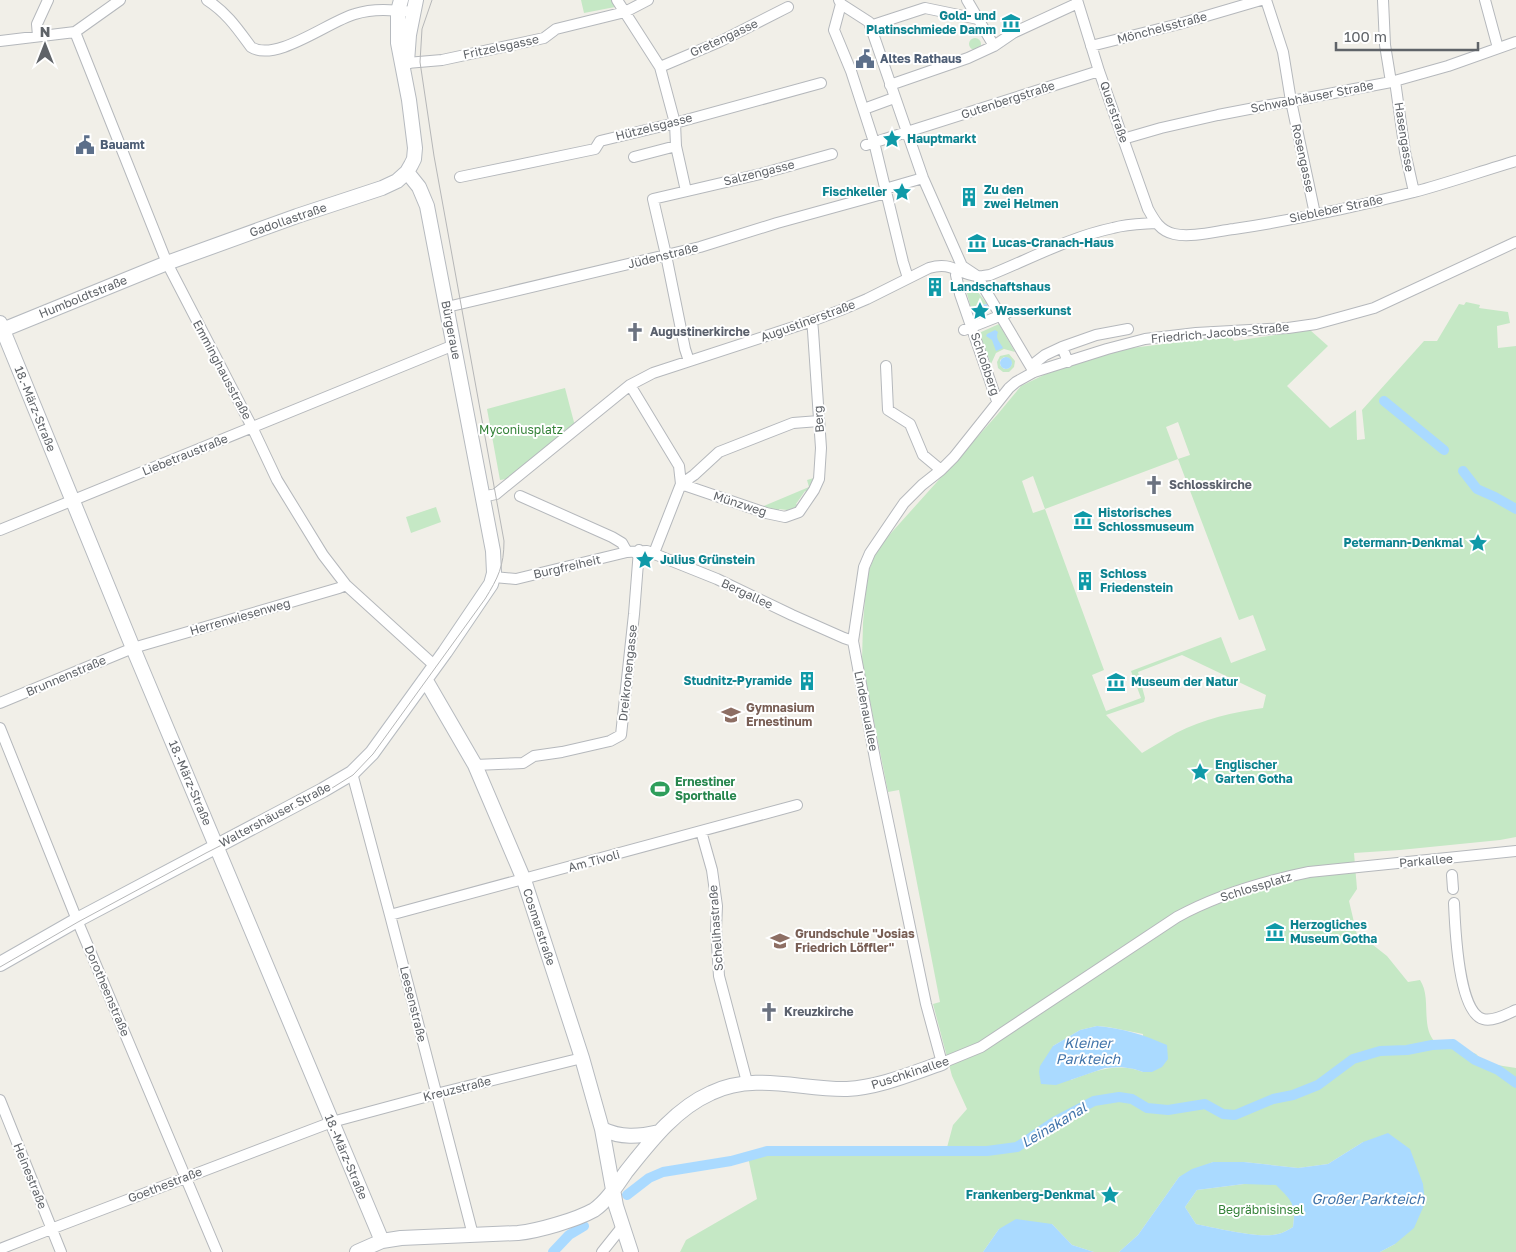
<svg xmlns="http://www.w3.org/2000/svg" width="1516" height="1252" viewBox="0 0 1516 1252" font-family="'Golos Text',sans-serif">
<rect width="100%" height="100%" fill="#f1efe8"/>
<path fill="#c5e8c5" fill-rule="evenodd" d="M581,0H612L615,7L584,13Z
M969 44a6 6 0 1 1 12 0a6 6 0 1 1-12 0Z
M974,287L987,304L981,305L972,312L966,290L972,292Z
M1466,302L1480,305L1479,308L1508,312L1510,323L1497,326L1498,348L1516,346V837L1500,840L1400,850L1354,853L1357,889L1349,901L1357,935L1373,945L1387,956L1408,982L1420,980C1432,998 1420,1026 1435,1042L1450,1043L1476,1054L1482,1060L1497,1065L1516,1068V1252H1380L1395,1244L1363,1142L1328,1164L1298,1168L1244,1162H1213L1179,1177L1138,1235L1119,1252H1094L1072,1245L1052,1224L999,1229L983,1252H680L686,1240L757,1199L748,1157L796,1153L945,1155L953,1125L967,1109L952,1076L933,1004L940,1002L899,790L888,792L862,661L863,623L867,576L874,557L883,542L997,415L1021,386L1050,372L1123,349L1230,336L1234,341L1310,330L1328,346L1287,386L1330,428L1356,410L1357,440L1365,439L1362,410L1424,341H1437L1459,304L1464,305ZM1178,422L1190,455L1178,459L1166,427ZM1178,459L1239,620L1253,615L1266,650L1231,663L1221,637L1131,671L1141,698L1106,711L1092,675L1104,670L1045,509ZM1033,476L1045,509L1033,513L1022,481ZM1182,655L1266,695L1263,708C1233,712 1204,719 1176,733C1165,739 1154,746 1142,753L1106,715L1144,702L1145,698L1138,672ZM1097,1026L1108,1027L1143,1034V1072C1118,1062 1095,1071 1071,1080L1053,1046L1080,1030Z
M999,324L1015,352L1004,349L996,353L991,364L979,333Z
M1009,354L1015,361L1014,367L1009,372H1003L998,368L997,362L1000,356ZM1004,357L1009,358L1012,363C1011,368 1008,369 1004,369L1000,365V360Z
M565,388L575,426L506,479L500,480L487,409Z
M814,478L809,493L805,491L796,504L799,506L795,511L779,509V512L759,508L809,487L807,480Z
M436,507L441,522L411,533L406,517Z
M1244,1184H1276C1293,1201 1296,1203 1293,1227C1288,1230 1283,1233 1278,1234C1260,1239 1216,1228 1196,1224L1185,1207L1197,1190Z"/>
<path fill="#aadaff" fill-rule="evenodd" d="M987,304L988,310L985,316L979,318L973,314L972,312C977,307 980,305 987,304Z
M995,330L998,332C995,339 1000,342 1003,348L996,351L992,340L986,336L987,334Z
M1000 363a6 6 0 1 1 12 0a6 6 0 1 1-12 0Z
M1097,1026C1122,1028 1144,1035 1167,1045L1168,1059L1162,1067L1152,1072H1143L1134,1069L1121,1067L1105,1068L1056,1085L1041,1084L1039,1072L1040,1066L1053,1046L1080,1030Z
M1388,1133L1410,1149L1423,1184L1425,1203L1414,1228L1395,1244L1380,1252H1119L1138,1235L1179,1177L1192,1169L1213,1162H1244L1298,1168L1328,1164L1363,1142ZM1244,1184L1276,1185C1292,1201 1296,1204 1293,1227C1288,1230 1283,1233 1278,1234C1260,1239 1216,1228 1196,1224L1185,1207L1197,1190Z
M1016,1219L1052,1224L1072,1245L1094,1252H983L999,1229Z"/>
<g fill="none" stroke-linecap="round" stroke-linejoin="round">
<path stroke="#aadaff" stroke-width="3" d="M970,287L971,291"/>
<path stroke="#aadaff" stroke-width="10" d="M1384,401L1444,450
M1463,471L1477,489L1495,497L1516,509
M627,1195L649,1178L663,1172L731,1161L767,1151H987L1017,1147L1054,1122L1094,1101L1119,1097L1132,1099L1147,1108L1168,1110L1205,1104L1223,1114L1235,1115L1273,1099L1293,1095L1318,1085L1353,1059L1380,1051L1407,1050L1432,1045L1453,1044L1475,1060L1498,1070L1516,1083
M553,1252L569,1235L584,1226"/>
<g stroke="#b5b8bc" stroke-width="12">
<path id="street" d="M207,0C227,13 237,28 251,47C276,63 329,21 355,14C374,8 393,10 413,12
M617,0L660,67L675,123L676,146L686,191
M839,0L841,4L869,22L923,178L962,266L977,276L1034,372
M967,0L994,46
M1077,0L1099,71L1148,209C1154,220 1160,231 1174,234C1191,238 1217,231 1234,229C1294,220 1355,207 1414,192C1448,183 1482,171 1516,161
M1266,0L1283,52L1291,101L1315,214
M1383,0L1385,45L1391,82
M1485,0L1498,48
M841,4L834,30L851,71L874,142L903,262L908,278
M870,26L925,8L978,19
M75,32L167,263L252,427L277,480L323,555L346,585L435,666
M38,36L37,24L48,0
M0,41L75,32L120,0
M1091,46L1179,24L1261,0
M407,63L442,60L544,38L556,29L625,12L648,0
M660,67L719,42L788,7
M1395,81L1405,152L1414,192
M890,85L968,58L994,46L1013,33L1078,3
M864,109L894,98
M1123,139L1161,128L1218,115L1391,82L1448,66L1516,42
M866,145L1099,71
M634,157L676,146
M460,177L595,149L600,141L675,123L821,83
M885,189L923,178
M1516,242L1374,308L1316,324L1288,328L1196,333L1145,339L1107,349L1034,372L1016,382L1009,388L954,457L941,470L922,485L904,503L870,553L864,567L853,641L876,764L926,1004L942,1063L981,1047L1177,917C1217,895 1265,881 1309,872L1516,851
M957,269L956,275L960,294L997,401
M447,307L700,247L777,223L886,193
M964,330L1007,313
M1062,347L1096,335L1128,329
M689,361L685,349L666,255L653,199L764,173L832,154
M886,366L888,410L910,424L923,455L941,470
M1034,372L1036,362L1045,355L1062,347L1068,362
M630,385L679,466L681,484L654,553
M681,484L766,513L785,517L799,512L814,490L819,479L821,448L813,331L812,321
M681,484L694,475L719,452L793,423L819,421
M520,496L612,537L622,543L627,552
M482,497L496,494L630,385L653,373L812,321L841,310L867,299L929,268C952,261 957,274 977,276C981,277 986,275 990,275C1030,259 1070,237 1113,228C1127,224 1141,224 1155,223
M0,530L454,345
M494,577L516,579L627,552L647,551L717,579L792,615L844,638L853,641
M0,703L133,648L339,588L346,585
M0,728L77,920L217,1252
M475,765L523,763L534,756L562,752L610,741L621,735L634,614L639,550
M352,773L390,915L473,1235
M701,831L712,870L717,906L716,929L719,976L747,1082
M1452,875L1453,889
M1454,903C1455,925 1458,1012 1483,1019C1493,1022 1507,1014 1516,1010
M390,915L797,805
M0,1100L61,1252
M0,1249L51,1229L332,1122L436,1094L582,1058
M602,1252L622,1227"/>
</g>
<g stroke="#b6babf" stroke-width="16">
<path id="secondary" d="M407,62L409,35L416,0
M0,323L133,648L382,1241
M0,331L167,263L297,216L382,188L397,181L407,172L411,165L414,159L415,148L409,100L398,43V11L401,0
M424,681L428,684L475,765L524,880L582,1058L602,1129L616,1206L631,1252
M0,964L77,920L323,790L352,773L372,753L445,652L491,584L494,573L493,551L427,206L419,187L407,172
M602,1129C621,1138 638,1137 659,1132
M357,1252L382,1241L401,1238L518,1233C538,1231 576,1220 594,1210C607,1201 617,1185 626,1172C650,1142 675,1109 711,1093C755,1072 801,1090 847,1089C880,1087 910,1074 942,1063"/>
</g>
<use href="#street" stroke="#fff" stroke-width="10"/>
<use href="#secondary" stroke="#fff" stroke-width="14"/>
<path stroke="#b6b7b8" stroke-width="1" d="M0,967L78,922L206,853L324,793L353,775L373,754L485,599C498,578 504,566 504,541L434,156L420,62L422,29L432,0"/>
</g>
<defs>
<g id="museum-bare" transform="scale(1.5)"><path d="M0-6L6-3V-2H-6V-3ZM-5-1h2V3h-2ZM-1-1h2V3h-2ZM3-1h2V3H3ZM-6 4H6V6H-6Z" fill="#0f9aa8" stroke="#fff" stroke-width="2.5" paint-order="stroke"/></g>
<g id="civic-bare" transform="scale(1.5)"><path d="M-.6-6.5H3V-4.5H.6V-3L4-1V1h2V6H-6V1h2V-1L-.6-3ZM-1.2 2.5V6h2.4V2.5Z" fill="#5c6f8a" stroke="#fff" stroke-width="2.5" paint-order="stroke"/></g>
<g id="sight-bare" transform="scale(1.5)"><path d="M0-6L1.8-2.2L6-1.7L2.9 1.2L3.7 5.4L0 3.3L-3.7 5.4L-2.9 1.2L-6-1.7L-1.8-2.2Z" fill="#0f9aa8" stroke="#fff" stroke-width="2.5" paint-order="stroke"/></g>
<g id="building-bare" transform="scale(1.5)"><path d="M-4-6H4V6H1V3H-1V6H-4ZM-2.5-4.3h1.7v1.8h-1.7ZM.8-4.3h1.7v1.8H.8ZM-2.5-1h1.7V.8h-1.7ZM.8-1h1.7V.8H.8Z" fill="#0f9aa8" stroke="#fff" stroke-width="2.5" paint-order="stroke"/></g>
<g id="church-bare" transform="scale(1.5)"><path d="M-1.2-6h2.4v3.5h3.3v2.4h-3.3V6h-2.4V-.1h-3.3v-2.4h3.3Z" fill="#6b7280" stroke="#fff" stroke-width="2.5" paint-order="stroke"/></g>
<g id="school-bare" transform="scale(1.5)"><path d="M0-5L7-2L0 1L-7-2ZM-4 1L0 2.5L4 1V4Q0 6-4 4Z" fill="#8d6e63" stroke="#fff" stroke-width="2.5" paint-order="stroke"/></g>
<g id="stadium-bare" transform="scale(1.5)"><path d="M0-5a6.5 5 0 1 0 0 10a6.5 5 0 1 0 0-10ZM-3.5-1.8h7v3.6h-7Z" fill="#2e9e5b" stroke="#fff" stroke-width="2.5" paint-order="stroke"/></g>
</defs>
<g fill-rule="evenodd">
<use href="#museum-bare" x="1011" y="23"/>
<use href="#civic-bare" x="865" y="59"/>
<use href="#sight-bare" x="892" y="139"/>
<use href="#civic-bare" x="85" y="145"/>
<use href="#sight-bare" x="902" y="192"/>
<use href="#building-bare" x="969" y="197"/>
<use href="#museum-bare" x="977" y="243"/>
<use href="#building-bare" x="935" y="287"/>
<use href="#sight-bare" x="980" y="311"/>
<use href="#church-bare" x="635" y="332"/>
<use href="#church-bare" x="1154" y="485"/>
<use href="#museum-bare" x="1083" y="520"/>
<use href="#sight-bare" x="1478" y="543"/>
<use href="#sight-bare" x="645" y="560"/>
<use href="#building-bare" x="1085" y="581"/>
<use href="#building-bare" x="807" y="681"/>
<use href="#museum-bare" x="1116" y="682"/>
<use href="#school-bare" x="731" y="715"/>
<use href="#sight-bare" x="1200" y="772"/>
<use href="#stadium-bare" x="660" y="789"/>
<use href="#museum-bare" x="1275" y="932"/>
<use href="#school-bare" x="780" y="941"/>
<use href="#church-bare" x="769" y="1012"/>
<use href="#sight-bare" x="1110" y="1195"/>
</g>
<g text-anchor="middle" stroke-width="4" stroke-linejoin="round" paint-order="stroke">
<g font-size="12" font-weight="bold" fill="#0d838f" stroke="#fff" text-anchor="start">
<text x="996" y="20" text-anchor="end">Gold- und<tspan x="996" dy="14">Platinschmiede Damm</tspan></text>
<text x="907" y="143">Hauptmarkt</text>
<text x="984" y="194">Zu den<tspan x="984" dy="14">zwei Helmen</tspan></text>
<text x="887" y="196" text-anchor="end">Fischkeller</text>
<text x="992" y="247">Lucas-Cranach-Haus</text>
<text x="950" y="291">Landschaftshaus</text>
<text x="995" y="315">Wasserkunst</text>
<text x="1098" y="517">Historisches<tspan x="1098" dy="14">Schlossmuseum</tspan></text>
<text x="1463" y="547" text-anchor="end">Petermann-Denkmal</text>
<text x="660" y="564">Julius Grünstein</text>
<text x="1100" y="578">Schloss<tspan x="1100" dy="14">Friedenstein</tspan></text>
<text x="792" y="685" text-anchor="end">Studnitz-Pyramide</text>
<text x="1131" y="686">Museum der Natur</text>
<text x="1215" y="769">Englischer<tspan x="1215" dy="14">Garten Gotha</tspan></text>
<text x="1290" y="929">Herzogliches<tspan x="1290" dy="14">Museum Gotha</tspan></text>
<text x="1095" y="1199" text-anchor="end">Frankenberg-Denkmal</text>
</g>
<g font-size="12" fill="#5f6368" stroke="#fff">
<text transform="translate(1162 28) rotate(-15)" y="4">Mönchelsstraße</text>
<text transform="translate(724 38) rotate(-25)" y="4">Gretengasse</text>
<text transform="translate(501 47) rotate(-12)" y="4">Fritzelsgasse</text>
<text transform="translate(1312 97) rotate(-11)" y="4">Schwabhäuser Straße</text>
<text transform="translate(1008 100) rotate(-18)" y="4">Gutenbergstraße</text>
<text transform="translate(1114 112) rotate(71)" y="4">Querstraße</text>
<text transform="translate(654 127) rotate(-14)" y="4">Hützelsgasse</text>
<text transform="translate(1404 137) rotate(81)" y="4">Hasengasse</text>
<text transform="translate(1303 158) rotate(78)" y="4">Rosengasse</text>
<text transform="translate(759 173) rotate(-14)" y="4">Salzengasse</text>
<text transform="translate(1336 209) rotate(-12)" y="4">Siebleber Straße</text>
<text transform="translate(288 220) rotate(-19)" y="4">Gadollastraße</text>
<text transform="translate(663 256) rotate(-14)" y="4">Jüdenstraße</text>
<text transform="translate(83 297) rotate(-22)" y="4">Humboldtstraße</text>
<text transform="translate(808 321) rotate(-20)" y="4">Augustinerstraße</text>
<text transform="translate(451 330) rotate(79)" y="4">Bürgeraue</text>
<text transform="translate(1220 333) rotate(-5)" y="4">Friedrich-Jacobs-Straße</text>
<text transform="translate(985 364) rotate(71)" y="4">Schloßberg</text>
<text transform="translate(222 370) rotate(62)" y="4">Emminghausstraße</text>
<text transform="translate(35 409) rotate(68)" y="4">18.-März-Straße</text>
<text transform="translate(819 419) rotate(-94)" y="4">Berg</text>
<text transform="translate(185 455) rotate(-22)" y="4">Liebetraustraße</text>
<text transform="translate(740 504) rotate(18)" y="4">Münzweg</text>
<text transform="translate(567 567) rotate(-13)" y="4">Burgfreiheit</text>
<text transform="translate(747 594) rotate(25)" y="4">Bergallee</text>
<text transform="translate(240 617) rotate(-16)" y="4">Herrenwiesenweg</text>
<text transform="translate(628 673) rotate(-84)" y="4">Dreikronengasse</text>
<text transform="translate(66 676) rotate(-23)" y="4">Brunnenstraße</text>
<text transform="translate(866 711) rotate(79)" y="4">Lindenauallee</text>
<text transform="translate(190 783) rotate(67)" y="4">18.-März-Straße</text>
<text transform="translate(275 815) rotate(-28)" y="4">Waltershäuser Straße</text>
<text transform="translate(594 861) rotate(-15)" y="4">Am Tivoli</text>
<text transform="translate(1426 861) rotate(-5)" y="4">Parkallee</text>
<text transform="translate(1256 887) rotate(-17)" y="4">Schlossplatz</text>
<text transform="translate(539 927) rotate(72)" y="4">Cosmarstraße</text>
<text transform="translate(716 928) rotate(-94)" y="4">Schelihastraße</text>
<text transform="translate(107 991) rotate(67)" y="4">Dorotheenstraße</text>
<text transform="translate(413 1004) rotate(76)" y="4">Leesenstraße</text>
<text transform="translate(910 1073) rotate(-18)" y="4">Puschkinallee</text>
<text transform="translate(457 1089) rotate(-14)" y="4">Kreuzstraße</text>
<text transform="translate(346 1157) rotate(67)" y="4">18.-März-Straße</text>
<text transform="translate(30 1176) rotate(68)" y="4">Heinestraße</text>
<text transform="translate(165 1185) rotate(-21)" y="4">Goethestraße</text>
</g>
<g font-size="12" font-weight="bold" fill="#4e5e75" stroke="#fff" text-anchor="start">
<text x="880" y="63">Altes Rathaus</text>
<text x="100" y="149">Bauamt</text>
</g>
<g font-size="12" font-weight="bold" fill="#5b616d" stroke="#fff" text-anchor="start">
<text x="650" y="336">Augustinerkirche</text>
<text x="1169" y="489">Schlosskirche</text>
<text x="784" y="1016">Kreuzkirche</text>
</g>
<g font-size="12" fill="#348238" stroke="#fff">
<text x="521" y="434">Myconiusplatz</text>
<text x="1261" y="1214">Begräbnisinsel</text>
</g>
<g font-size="12" font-weight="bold" fill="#785e54" stroke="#fff" text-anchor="start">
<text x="746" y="712">Gymnasium<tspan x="746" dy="14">Ernestinum</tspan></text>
<text x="795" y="938">Grundschule "Josias<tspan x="795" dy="14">Friedrich Löffler"</tspan></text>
</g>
<g font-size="12" font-weight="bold" fill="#27864d" stroke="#fff" text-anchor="start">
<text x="675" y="786">Ernestiner<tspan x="675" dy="14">Sporthalle</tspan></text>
</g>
<g font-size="14" font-style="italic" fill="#4174aa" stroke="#fff">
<text x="1088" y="1048">Kleiner<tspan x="1088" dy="16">Parkteich</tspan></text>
<text transform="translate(1054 1125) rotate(-31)" y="5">Leinakanal</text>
<text x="1368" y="1204">Großer Parkteich</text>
</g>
</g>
<g transform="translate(45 45)" stroke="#ffffff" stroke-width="4" paint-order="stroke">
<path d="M0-4L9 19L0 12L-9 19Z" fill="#5f6368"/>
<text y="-8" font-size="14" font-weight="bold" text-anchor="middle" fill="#5f6368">N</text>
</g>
<path d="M1336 42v8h142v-8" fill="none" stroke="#5f6368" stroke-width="2.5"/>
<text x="1344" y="42" font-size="15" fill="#5f6368" stroke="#ffffff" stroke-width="4" paint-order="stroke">100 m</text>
</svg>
